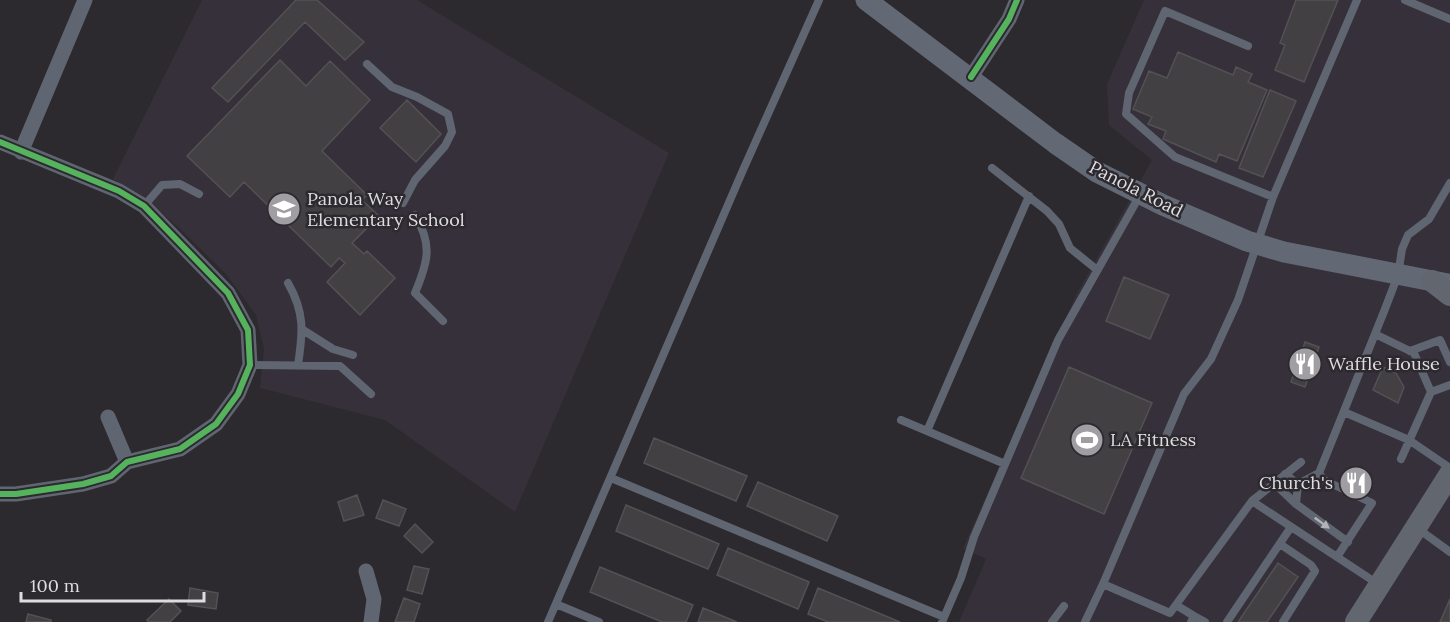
<svg xmlns="http://www.w3.org/2000/svg" width="1450" height="622" viewBox="0 0 1450 622" font-family="Lora,serif">
<rect width="100%" height="100%" fill="#2c2a2e"/>
<path fill="#36303a" d="M202,0H417L669,153L515,512L385,420L260,388L264,349L256,315L226,274L178,227L141,195L113,179Z
M1144,0H1450V622H959L986,559L963,548L1076,295L1152,160L1109,125L1107,84Z"/>
<path fill="#424042" stroke="#535154" stroke-width="1.5" d="M296,0H317L364,42L345,60L305,22L228,102L212,88Z
M1296,0H1338L1304,82L1275,70L1285,45L1280,43Z
M1178,52L1233,75L1236,67L1252,74L1248,82L1267,90L1237,161L1219,154L1216,162L1163,139L1166,131L1148,124L1152,117L1133,109L1149,71L1167,78Z
M280,60L306,86L330,61L370,100L322,151L367,195L362,200L379,216L352,243L364,254L367,251L395,278L360,315L327,282L345,263L339,258L331,267L244,182L230,197L187,156Z
M1270,90L1296,101L1263,177L1239,168Z
M407,100L441,134L416,162L380,128Z
M1124,277L1169,295L1150,339L1106,321Z
M1305,342L1319,347L1305,387L1291,382Z
M1069,367L1152,403L1104,514L1021,478Z
M1383,367L1396,373L1404,387L1398,403L1373,390Z
M654,438L747,476L736,501L644,463Z
M1347,471L1370,480L1364,495L1341,487Z
M758,482L838,516L827,541L747,506Z
M357,495L364,515L344,521L338,502Z
M383,500L406,509L399,526L376,518Z
M626,505L719,544L708,569L616,531Z
M415,524L433,542L422,553L404,536Z
M728,548L809,582L798,609L717,575Z
M1278,563L1298,577L1267,622H1238Z
M414,566L429,569L422,594L407,590Z
M600,567L693,605L686,622H662L590,592Z
M190,588L218,593L216,609L188,605Z
M818,588L900,622H828L808,614Z
M404,598L420,604L414,622H395Z
M169,599L181,611L170,622H149L147,620Z
M1450,599V622H1440Z
M703,608L737,622H698Z
M28,614L51,620V622H26Z"/>
<g fill="none" stroke-linecap="round" stroke-linejoin="round">
<path stroke="#5f6671" stroke-width="8" d="M1405,0L1450,19
M1248,46L1165,11L1129,93L1126,114L1175,157L1273,197
M367,64L392,87L417,97L448,114L452,132L445,146L415,180L403,203
M992,168L1047,211L1059,224L1070,248L1096,269
M144,206L162,185L180,184L199,194
M415,215C433,245 428,262 415,293L443,321
M288,283C305,313 303,332 298,365
M303,330L333,349L353,355
M1375,334L1414,353L1431,392
M1410,351L1440,340L1450,362
M250,365L340,366L371,394
M1344,412L1409,440L1450,468
M901,420L927,431
M1401,459L1431,392L1450,385
M1301,462L1252,501L1170,613L1103,584L1184,394L1211,359L1238,300L1273,197L1357,0
M1005,464L927,431L1029,196
M1319,473L1324,480L1372,503L1337,557
M1285,474L1298,484L1296,504
M611,478L944,617
M1274,483L1296,504L1348,542
M1298,484L1319,473L1385,309L1398,275L1402,249L1408,235L1429,219L1450,183
M1252,501L1378,584
M1417,528L1450,552
M1280,544L1311,565L1315,571L1283,622
M556,604L599,622
M1176,605L1194,616
M548,622L743,170L819,0
M942,622L961,578L974,537L1058,340L1140,195
M1052,622L1064,606
M1085,622L1103,584
M1191,622L1194,616L1205,622
M1227,622L1291,527"/>
<path stroke="#5f6671" stroke-width="15" d="M971,77L1009,19L1017,0
M0,142L119,191L144,206L228,293L248,330L250,365L238,394L216,424L180,449L127,462L111,476L83,484L16,494H0
M21,152L85,0
M108,417L127,462
M366,571L374,599L371,622"/>
<path stroke="#626974" stroke-width="21" d="M866,0L1055,143L1097,172L1163,205L1247,241L1284,252L1448,284"/>
<path stroke="#62666f" stroke-width="22" d="M1432,281L1450,295
M1356,622L1450,474"/>
<g stroke="#2c292f" stroke-width="10">
<path id="cycleway" d="M971,77L1009,19L1017,0
M0,142L119,191L144,206L228,293L248,330L250,365L238,394L216,424L180,449L127,462L111,476L83,484L16,494H0"/>
</g>
<use href="#cycleway" stroke="#56b35d" stroke-width="6"/>
</g>
<defs><path id="oneway-solid" d="M-6-.8H1V-3.2L6.5 0L1 3.2V.8H-6Z" transform="scale(1.5)"/></defs>
<use fill="#b2b3b9" href="#oneway-solid" transform="translate(1322 523) rotate(36)"/>
<defs>
<g id="school-disc" transform="scale(1.725)"><circle r="9.5" fill="#a09ea2" stroke="#2c292f"/><path d="M0-5L7-2L0 1L-7-2ZM-4 1L0 2.5L4 1V4Q0 6-4 4Z" fill="#fff"/></g>
<g id="restaurant-disc" transform="scale(1.725)"><circle r="9.5" fill="#a09ea2" stroke="#2c292f"/><path d="M-5-6h1v4h1v-4h1v4h1v-4h1v5L-1.5 .5V6h-2V.5L-5-1ZM5-6V6H3V1.5H1.5Q1.5-4 5-6Z" fill="#fff"/></g>
<g id="stadium-disc" transform="scale(1.725)"><circle r="9.5" fill="#a09ea2" stroke="#2c292f"/><path d="M0-5a6.5 5 0 1 0 0 10a6.5 5 0 1 0 0-10ZM-3.5-1.8h7v3.6h-7Z" fill="#fff"/></g>
</defs>
<g fill-rule="evenodd">
<use href="#school-disc" x="284" y="209"/>
<use href="#restaurant-disc" x="1305" y="364"/>
<use href="#stadium-disc" x="1087" y="440"/>
<use href="#restaurant-disc" x="1356" y="483"/>
</g>
<g text-anchor="middle" stroke-width="5" stroke-linejoin="round" paint-order="stroke">
<g font-size="18" fill="#dedce0" stroke="#2c292f">
<text transform="translate(1136 189) rotate(27)" y="6">Panola Road</text>
</g>
<g font-size="18" fill="#dedce0" stroke="#2c292f" text-anchor="start">
<text x="307" y="205">Panola Way<tspan x="307" dy="21">Elementary School</tspan></text>
<text x="1328" y="370">Waffle House</text>
<text x="1110" y="446">LA Fitness</text>
<text x="1333" y="489" text-anchor="end">Church's</text>
</g>
</g>
<path d="M21 592v9h183v-9" fill="none" stroke="#dedce0" stroke-width="3"/>
<text x="30" y="592" font-size="18" fill="#dedce0" stroke="#2c292f" stroke-width="4.5" paint-order="stroke">100 m</text>
</svg>
